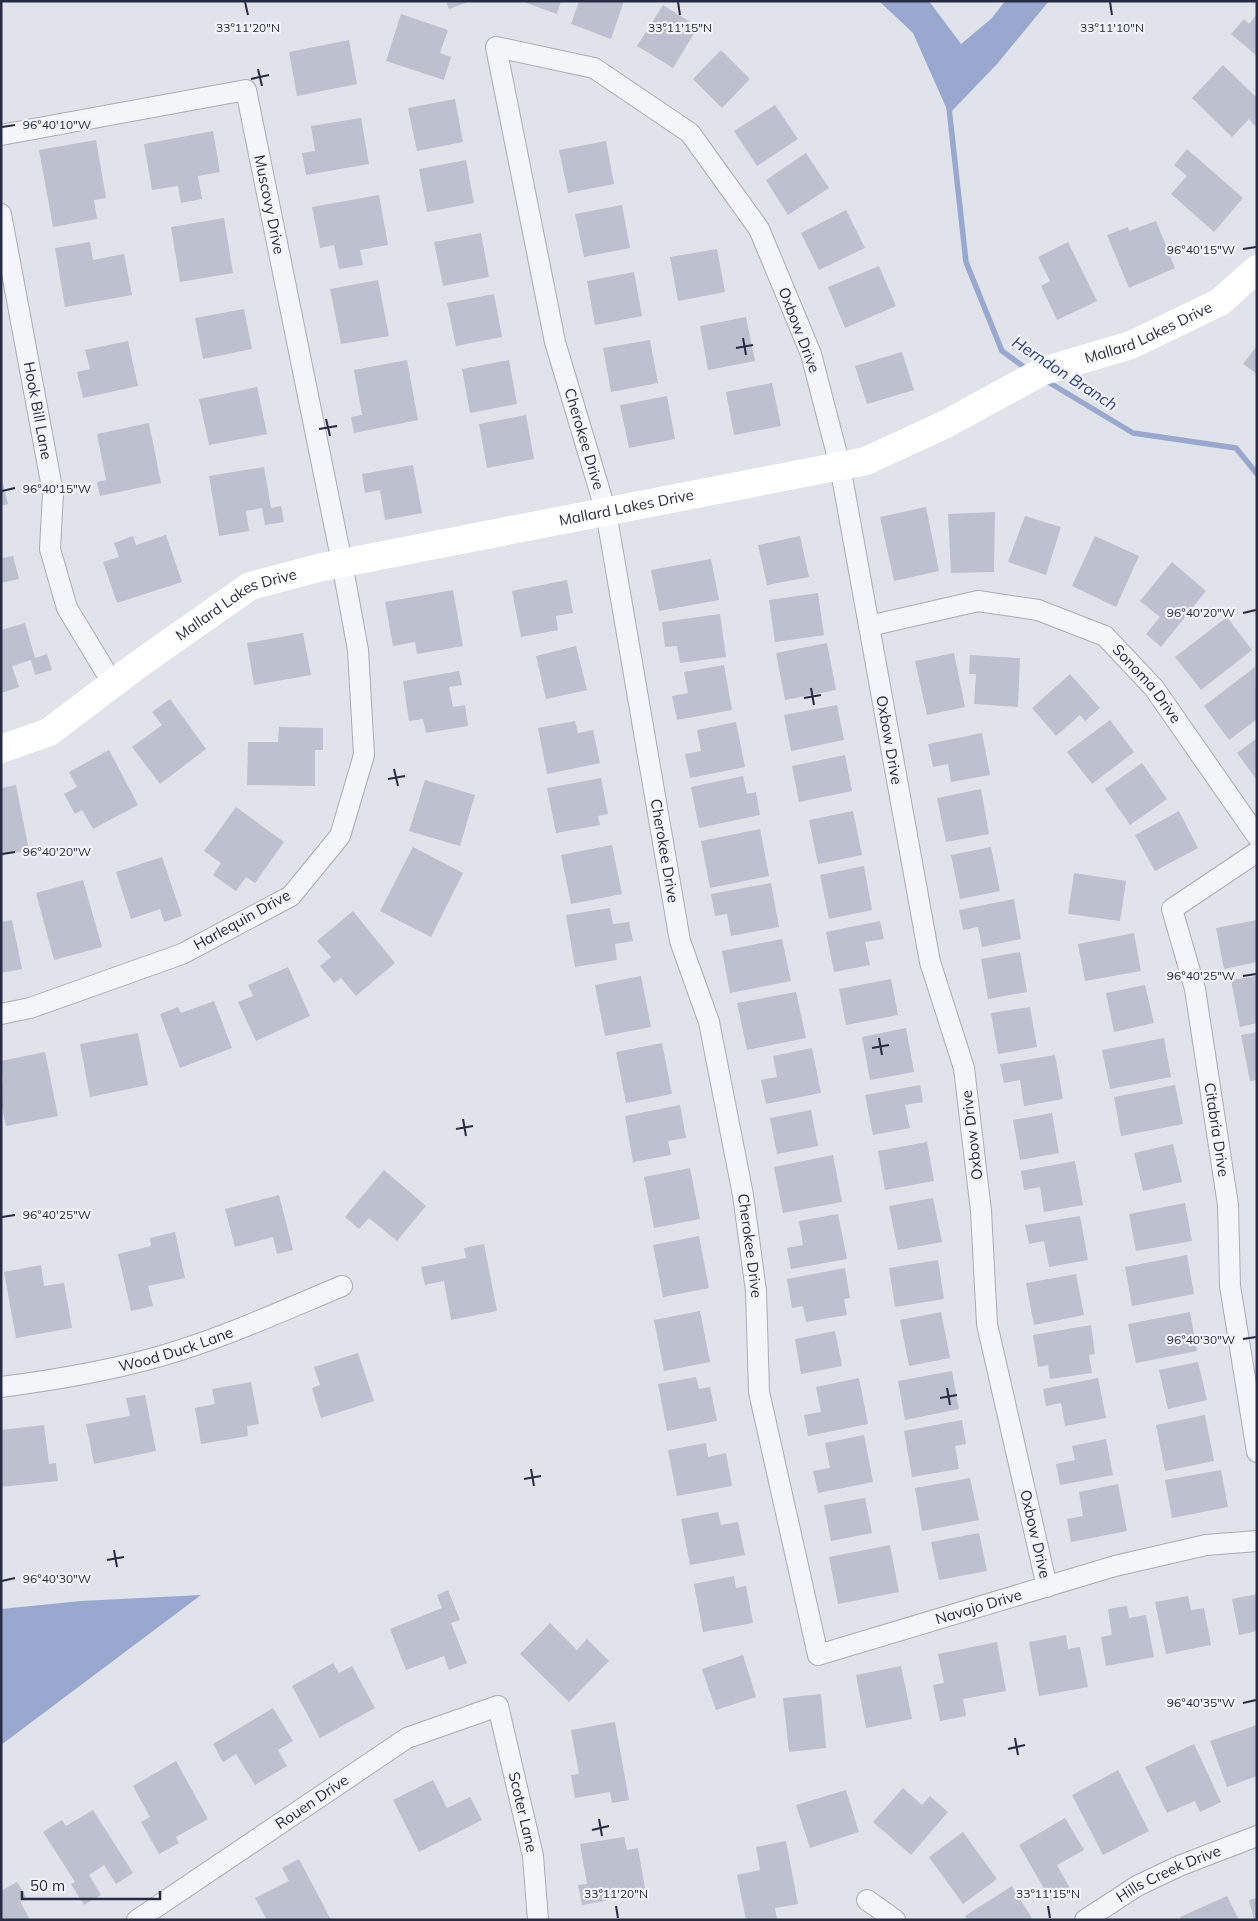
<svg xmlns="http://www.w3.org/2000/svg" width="1258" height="1921" viewBox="0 0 1258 1921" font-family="Mulish,sans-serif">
<rect width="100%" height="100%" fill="#e1e3eb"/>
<path fill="#98a8ce" d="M879,1H929L961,44L992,18L1005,1H1049L997,64L949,114L913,33Z
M201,1595L1,1745V1609L81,1601Z"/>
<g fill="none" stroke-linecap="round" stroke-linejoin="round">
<path stroke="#98a8ce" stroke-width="5.5" d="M949,108L966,262L1002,351L1028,370
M1045,380L1133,433L1236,448L1257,474"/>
</g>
<path fill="#bdc0ce" d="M446,1H471L449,9Z
M521,1H561L557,14Z
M579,1H624L611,39L571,24Z
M663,5L698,27L673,68L637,46Z
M401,14L448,30L440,53L451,57L444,80L386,61Z
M1257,14V56L1231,34L1244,19L1249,24Z
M349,40L357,84L297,96L289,52Z
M721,50L750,79L722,108L693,79Z
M1223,65L1257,98V124L1255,126L1249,119L1232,137L1192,98Z
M455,99L463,142L417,151L408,108Z
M775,105L798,139L757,166L734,131Z
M361,118L369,164L306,175L302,153L315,151L311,126Z
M213,131L220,172L198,176L202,199L181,203L178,186L152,190L144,144Z
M96,140L106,198L94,200L97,219L53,227L39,150Z
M606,141L614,184L568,193L559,150Z
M1187,149L1243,198L1214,232L1171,194L1187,176L1174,165Z
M806,153L829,188L788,215L766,180Z
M466,160L474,203L427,212L419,169Z
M379,195L388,245L360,250L363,265L339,269L334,245L320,248L312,207Z
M622,205L630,248L584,257L575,214Z
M846,210L865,248L819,270L801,233Z
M224,218L233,273L180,282L171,227Z
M1156,221L1175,268L1129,288L1107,235L1128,227L1129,231Z
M481,233L489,277L443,286L434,242Z
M90,242L93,260L124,254L132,295L65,307L55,248Z
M1068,242L1097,301L1057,320L1041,286L1050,281L1038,257Z
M717,249L725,292L678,301L670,257Z
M879,266L896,306L845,328L828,287Z
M634,272L642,316L595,325L587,281Z
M378,280L389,336L341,344L330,289Z
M494,294L502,337L456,346L447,303Z
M244,309L252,349L203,359L195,318Z
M746,317L755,361L708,370L700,326Z
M650,340L658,383L611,392L603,348Z
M128,341L138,386L83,398L77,372L90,369L85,350Z
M1257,346V374L1243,364Z
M902,352L914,390L867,404L855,366Z
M407,360L418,420L354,433L351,417L362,415L354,370Z
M509,360L517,404L470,413L462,369Z
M772,383L781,426L734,435L726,392Z
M257,387L267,434L209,445L199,399Z
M667,396L675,439L629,448L620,405Z
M526,415L534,459L487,468L479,424Z
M149,423L161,483L100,496L97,482L106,480L97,434Z
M413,465L422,513L385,520L380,490L365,493L362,474Z
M264,467L271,508L281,506L284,522L265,525L262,508L246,511L249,531L219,536L209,476Z
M1,475L8,504L1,506Z
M926,507L939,571L894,581L880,517Z
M995,512L994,572L951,573L948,514Z
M1025,516L1061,527L1046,575L1008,562Z
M166,535L182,582L117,603L103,562L119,557L114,543L133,536L136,545Z
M800,536L809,577L767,585L758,545Z
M1095,536L1139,556L1116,607L1072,586Z
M13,556L19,579L1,583V558Z
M711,559L719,600L659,611L651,570Z
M1172,562L1206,591L1161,647L1146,634L1160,617L1140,601Z
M567,580L573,613L556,616L558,630L521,637L512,591Z
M453,590L463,646L417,654L415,642L393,646L385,602Z
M818,593L824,635L775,642L769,600Z
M720,614L726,657L680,663L677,646L665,647L662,622Z
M1227,617L1252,650L1201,690L1175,657Z
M25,623L35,658L47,654L52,670L35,675L31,660L12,666L19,687L1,693V630Z
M303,633L311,675L254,685L247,643Z
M827,643L836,690L785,700L776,653Z
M576,646L587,690L546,699L536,656Z
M954,653L965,707L927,715L915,661Z
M970,655L1020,658L1018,707L974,704L976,674H969Z
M724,665L732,710L677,720L672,696L688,693L684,672Z
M1255,667L1257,719L1229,740L1204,706Z
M459,671L462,685L449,687L453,707L465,705L468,726L426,733L423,719L409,721L403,681Z
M1070,674L1100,708L1085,721L1080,715L1056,736L1032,708Z
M170,699L206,749L160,784L132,747L162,725L152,712Z
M837,705L844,740L791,751L784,715Z
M1110,720L1134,752L1092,784L1067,752Z
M575,721L578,733L593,730L600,763L547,774L538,728Z
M736,722L745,767L690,778L685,754L701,751L697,730Z
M279,727L323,728V750H315V786L247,785L248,742H278Z
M982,733L990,775L951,782L948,764L933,767L928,744Z
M1257,738V780L1237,753Z
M109,750L138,805L93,829L82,810L75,814L64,794L77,787L69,772Z
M845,755L852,791L799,802L792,766Z
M1142,763L1167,799L1130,825L1105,789Z
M743,776L747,794L756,792L760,815L699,828L691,787Z
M601,778L608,814L598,816L600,825L556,833L547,788Z
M425,780L475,795L460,846L409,831Z
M16,785L29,850L1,856V788Z
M981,789L989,834L946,842L937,798Z
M236,807L284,842L255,883L246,877L236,891L213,875L221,863L204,851Z
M853,811L862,855L818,864L809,820Z
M1179,811L1198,848L1155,871L1135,835Z
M760,829L769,876L710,888L701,841Z
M612,845L622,894L571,904L561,855Z
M413,847L463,873L431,937L380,911Z
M991,847L1000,891L960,899L951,855Z
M162,857L182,916L164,922L160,909L131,919L116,872Z
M864,866L872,910L829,919L820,875Z
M1074,873L1126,881L1120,921L1068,914Z
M83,880L102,947L54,960L36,893Z
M771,883L779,927L731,936L727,914L715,916L711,894Z
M1014,899L1021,939L982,947L978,927L963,930L959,910Z
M610,908L613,924L629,922L633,941L615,944L617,960L575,967L566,915Z
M353,911L395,963L356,996L341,978L334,983L320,966L331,957L317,941Z
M12,920L22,969L1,973V922Z
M1257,920V962L1224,969L1216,928Z
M880,921L884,939L865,942L870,965L834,972L826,932Z
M1134,933L1141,971L1085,981L1078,944Z
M782,939L791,981L730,993L722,951Z
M1020,952L1027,992L988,999L981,959Z
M288,967L310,1016L256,1041L238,1002L253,996L248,985Z
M641,976L651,1027L605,1036L595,985Z
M1257,976V1023L1240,1027L1231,980Z
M891,979L898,1015L846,1025L839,989Z
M1145,985L1154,1023L1114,1032L1106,993Z
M796,992L806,1038L747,1050L737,1003Z
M214,1001L232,1048L180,1068L160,1014L178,1007L181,1013Z
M1030,1007L1037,1047L998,1054L991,1013Z
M906,1028L914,1072L870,1080L862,1037Z
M1257,1032V1080L1250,1081L1241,1035Z
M138,1033L148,1085L90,1097L80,1044Z
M1164,1038L1171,1077L1110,1089L1102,1050Z
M662,1043L672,1094L626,1103L616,1052Z
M812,1048L821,1093L766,1104L761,1080L777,1077L773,1056Z
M45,1052L58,1116L6,1126L1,1103L3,1078L1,1061Z
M1055,1055L1063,1099L1024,1106L1020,1080L1004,1083L1000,1064Z
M920,1085L923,1102L905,1105L910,1128L873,1135L865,1095Z
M1175,1085L1183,1124L1121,1136L1114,1097Z
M680,1105L686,1138L668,1141L671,1155L633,1162L625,1116Z
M811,1110L818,1146L777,1154L770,1118Z
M1052,1113L1059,1153L1020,1160L1013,1120Z
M927,1142L934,1181L885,1190L878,1151Z
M1173,1144L1182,1182L1143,1191L1134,1153Z
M833,1155L842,1202L783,1213L774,1167Z
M1075,1161L1083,1205L1044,1212L1040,1187L1024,1190L1021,1171Z
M690,1168L700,1219L654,1228L644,1177Z
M384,1170L426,1206L397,1241L369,1218L359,1229L345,1217Z
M279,1195L293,1250L277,1254L273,1237L235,1247L225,1209Z
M933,1198L942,1242L898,1250L889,1206Z
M1185,1203L1192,1241L1136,1251L1129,1214Z
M838,1214L847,1259L791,1269L787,1248L803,1245L799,1221Z
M1080,1216L1088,1260L1049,1267L1044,1241L1029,1244L1025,1225Z
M175,1232L185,1278L148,1286L153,1306L131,1311L118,1254L151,1246L150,1238Z
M699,1236L709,1288L663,1297L653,1245Z
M484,1244L497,1311L451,1320L444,1281L425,1285L421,1267L466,1258L464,1248Z
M1187,1255L1194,1294L1132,1306L1125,1267Z
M938,1260L944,1299L895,1307L889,1268Z
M41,1265L44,1286L64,1283L72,1328L16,1338L4,1272Z
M845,1268L850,1298L844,1299L847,1315L806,1322L803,1306L792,1308L787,1279Z
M1076,1274L1084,1315L1034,1325L1026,1283Z
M700,1311L710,1362L664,1371L654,1320Z
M941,1312L950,1358L909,1366L900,1320Z
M1190,1312L1197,1351L1136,1363L1128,1324Z
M1091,1325L1095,1354L1089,1355L1092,1373L1050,1379L1048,1365L1038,1367L1033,1335Z
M835,1331L842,1366L801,1374L795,1339Z
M358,1353L374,1401L321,1418L312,1388L320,1385L314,1367Z
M1198,1362L1207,1400L1168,1409L1159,1370Z
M952,1371L959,1409L905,1420L898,1381Z
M696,1377L699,1389L710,1387L717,1421L667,1431L658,1384Z
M859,1378L868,1424L808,1436L804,1415L821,1412L816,1387Z
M1098,1378L1106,1418L1065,1426L1061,1403L1046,1406L1043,1389Z
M251,1382L259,1424L247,1426L248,1436L201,1444L195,1408L215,1404L212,1389Z
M145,1395L156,1451L94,1464L86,1424L130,1416L126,1398Z
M1205,1415L1214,1461L1165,1471L1156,1425Z
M962,1420L966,1444L955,1446L959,1469L912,1477L904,1431Z
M44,1425L49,1464L56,1463L58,1481L1,1487V1430Z
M864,1435L873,1482L818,1493L813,1471L830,1468L825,1443Z
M1106,1439L1113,1475L1060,1485L1056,1464L1075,1460L1072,1446Z
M706,1443L708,1457L726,1453L732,1486L677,1496L668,1450Z
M1221,1470L1228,1507L1172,1518L1165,1480Z
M970,1478L979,1520L922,1531L915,1488Z
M1118,1484L1127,1531L1071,1542L1067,1519L1083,1516L1079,1492Z
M865,1498L872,1533L831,1541L824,1505Z
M718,1512L721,1525L738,1522L745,1555L690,1565L681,1519Z
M979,1533L987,1571L939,1580L931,1542Z
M890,1545L899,1592L838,1604L829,1557Z
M734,1576L736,1588L746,1586L753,1623L703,1632L694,1584Z
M448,1590L460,1620L451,1623L467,1663L449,1670L444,1656L406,1670L390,1629L442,1608L437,1595Z
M1257,1594V1631L1239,1635L1232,1599Z
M1188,1596L1191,1610L1204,1608L1211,1645L1166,1654L1155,1602Z
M1127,1606L1129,1618L1146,1615L1154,1657L1106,1666L1101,1637L1112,1635L1108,1609Z
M550,1623L577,1650L587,1639L609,1661L569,1702L520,1654Z
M1066,1635L1068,1649L1080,1647L1088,1687L1039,1696L1029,1642Z
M997,1642L1006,1691L963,1699L966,1716L940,1721L933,1685L944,1683L938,1654Z
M743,1655L756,1697L716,1710L702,1669Z
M333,1663L339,1673L352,1666L375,1708L320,1738L292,1686Z
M901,1666L912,1719L866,1728L856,1675Z
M821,1694L826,1748L789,1752L783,1698Z
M273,1708L293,1741L278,1750L287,1766L255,1785L236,1754L223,1762L213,1744Z
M615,1722L629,1800L612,1803L610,1792L575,1798L571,1775L579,1774L571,1730Z
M1257,1725V1776L1227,1787L1210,1741Z
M1194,1744L1221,1802L1200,1812L1195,1801L1167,1813L1145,1767Z
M176,1761L208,1819L176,1837L179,1843L159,1854L141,1822L150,1817L133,1786Z
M1118,1770L1149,1831L1103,1855L1072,1795Z
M433,1780L447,1808L470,1797L482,1820L419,1852L393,1800Z
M903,1788L922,1805L930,1796L948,1812L911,1855L873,1822Z
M846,1790L859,1832L810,1848L796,1805Z
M93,1810L133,1873L116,1884L104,1865L89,1875L101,1895L84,1905L71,1884L75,1882L43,1832L62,1820L66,1826Z
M1065,1818L1084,1850L1057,1865L1071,1890L1051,1901L1019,1845Z
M963,1832L997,1879L963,1904L929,1857Z
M624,1837L627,1850L638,1848L646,1894L582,1905L578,1885L587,1884L580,1844Z
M786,1841L798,1904L775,1908L777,1920H746L737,1875L760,1870L756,1847Z
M299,1859L331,1920H267L255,1898L289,1881L282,1868Z
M17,1882L26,1897L20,1901L30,1920H1V1891Z
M1012,1886L1033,1920H968L965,1916Z
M1227,1896L1239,1920H1181L1180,1917Z
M1257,1898V1920H1254L1249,1900Z"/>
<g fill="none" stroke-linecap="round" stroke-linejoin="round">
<g stroke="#a9acb9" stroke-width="22">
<g id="street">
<path id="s1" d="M1,135L246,90L342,563L358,650L364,755L340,836L291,896L182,954L30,1008L1,1014"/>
<path id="s2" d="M1,214L53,493L50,549L67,608L113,684"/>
<path id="s3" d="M869,626L978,601L1038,610L1105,636L1154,688L1257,836"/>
<path id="s4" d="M1257,852L1172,909L1195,989L1228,1205L1230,1286L1257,1452"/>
<path id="s5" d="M1,1387C55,1380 109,1371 161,1356C223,1338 282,1311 342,1286"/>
<path id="s6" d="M1047,1587L987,1324L981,1211L964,1068L930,962L840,466L811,354L759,229L690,133L594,68L496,47L555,342L606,512L680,941L709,1022L743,1195L756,1291L759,1392L818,1655L1115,1566L1206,1545L1257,1541"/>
<path d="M867,1900L895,1920"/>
<path id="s7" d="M137,1920L407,1738L498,1706L533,1856L538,1920"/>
<path id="s8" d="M1085,1920L1137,1886L1179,1866L1257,1836"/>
</g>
</g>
<use href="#street" stroke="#f4f5f9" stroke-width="20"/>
<path stroke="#fff" stroke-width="28" id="s9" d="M1,749L49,732L139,664L250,586L322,567L866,461L946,424L1043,371L1131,345L1220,302L1257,269"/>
</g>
<path fill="none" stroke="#272c44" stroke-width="2" d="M245,2L248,15M678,2L680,15M1110,2L1112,15M258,69L262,86M251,79L269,75M2,127L15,125M1243,249L1256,247M743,338L746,355M736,348L753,345M326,419L330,436M319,429L337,426M2,491L15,488M1243,613L1256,610M811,688L814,705M804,698L821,695M394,769L398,786M388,779L405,776M2,854L15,852M1243,976L1256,974M879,1038L882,1055M872,1048L889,1045M463,1119L466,1136M456,1129L473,1126M2,1217L15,1215M1243,1339L1256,1337M947,1388L950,1405M940,1398L957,1395M531,1469L534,1486M524,1479L541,1476M114,1550L117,1567M107,1560L124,1557M2,1581L15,1578M1243,1703L1256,1700M1015,1738L1018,1755M1008,1749L1025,1745M599,1819L602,1836M592,1830L609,1826M616,1906L618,1918M1048,1906L1050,1918"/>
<g text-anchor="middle" stroke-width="4.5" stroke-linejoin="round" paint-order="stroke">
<g font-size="15" fill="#272c44" stroke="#f1f2f8">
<text dy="5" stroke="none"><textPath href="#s1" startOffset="366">Muscovy Drive</textPath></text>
<text transform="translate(799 330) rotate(69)" y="5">Oxbow Drive</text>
<text dy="5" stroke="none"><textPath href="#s9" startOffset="1239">Mallard Lakes Drive</textPath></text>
<text dy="5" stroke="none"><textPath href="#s2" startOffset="200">Hook Bill Lane</textPath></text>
<text dy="5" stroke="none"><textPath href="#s6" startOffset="2130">Cherokee Drive</textPath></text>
<text dy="5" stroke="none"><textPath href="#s9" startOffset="684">Mallard Lakes Drive</textPath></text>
<text dy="5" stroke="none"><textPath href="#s9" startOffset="279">Mallard Lakes Drive</textPath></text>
<text dy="5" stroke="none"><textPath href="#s3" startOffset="308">Sonoma Drive</textPath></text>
<text transform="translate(889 740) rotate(80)" y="5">Oxbow Drive</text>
<text dy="5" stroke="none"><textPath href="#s6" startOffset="2550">Cherokee Drive</textPath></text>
<text transform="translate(242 920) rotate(-29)" y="5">Harlequin Drive</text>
<text dy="5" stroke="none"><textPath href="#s4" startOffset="328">Citabria Drive</textPath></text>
<text transform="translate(972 1135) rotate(-97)" y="5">Oxbow Drive</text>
<text dy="5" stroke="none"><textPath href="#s6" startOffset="2955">Cherokee Drive</textPath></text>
<text dy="5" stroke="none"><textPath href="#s5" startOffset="179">Wood Duck Lane</textPath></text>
<text transform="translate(1035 1534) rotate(77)" y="5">Oxbow Drive</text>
<text dy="5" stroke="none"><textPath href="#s6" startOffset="3539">Navajo Drive</textPath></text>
<text dy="5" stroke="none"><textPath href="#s7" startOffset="211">Rouen Drive</textPath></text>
<text dy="5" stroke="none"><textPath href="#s7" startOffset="531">Scoter Lane</textPath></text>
<text dy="5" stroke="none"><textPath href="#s8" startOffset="96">Hills Creek Drive</textPath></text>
</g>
<g font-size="16" font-style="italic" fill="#2d417c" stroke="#f1f2f8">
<text transform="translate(1065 373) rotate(33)" y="6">Herndon Branch</text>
</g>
</g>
<g font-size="12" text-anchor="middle" fill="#272c44" stroke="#f1f2f8" stroke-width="4.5" stroke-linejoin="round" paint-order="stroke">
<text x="248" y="32">33°11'20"N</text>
<text x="680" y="32">33°11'15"N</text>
<text x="1112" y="32">33°11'10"N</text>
<text x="57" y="129">96°40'10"W</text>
<text x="1201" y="254">96°40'15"W</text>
<text x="57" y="493">96°40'15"W</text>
<text x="1201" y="617">96°40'20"W</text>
<text x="57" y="856">96°40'20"W</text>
<text x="1201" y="980">96°40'25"W</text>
<text x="57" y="1219">96°40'25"W</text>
<text x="1201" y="1344">96°40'30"W</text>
<text x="57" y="1583">96°40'30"W</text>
<text x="1201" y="1707">96°40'35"W</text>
<text x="616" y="1898">33°11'20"N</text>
<text x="1048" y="1898">33°11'15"N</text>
</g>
<rect width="1258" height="1921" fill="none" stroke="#272c44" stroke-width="5"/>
<path d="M22 1891v8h138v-8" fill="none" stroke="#272c44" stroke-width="2.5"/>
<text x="30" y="1891" font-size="15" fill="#272c44" stroke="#f1f2f8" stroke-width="4" paint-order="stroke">50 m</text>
</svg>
